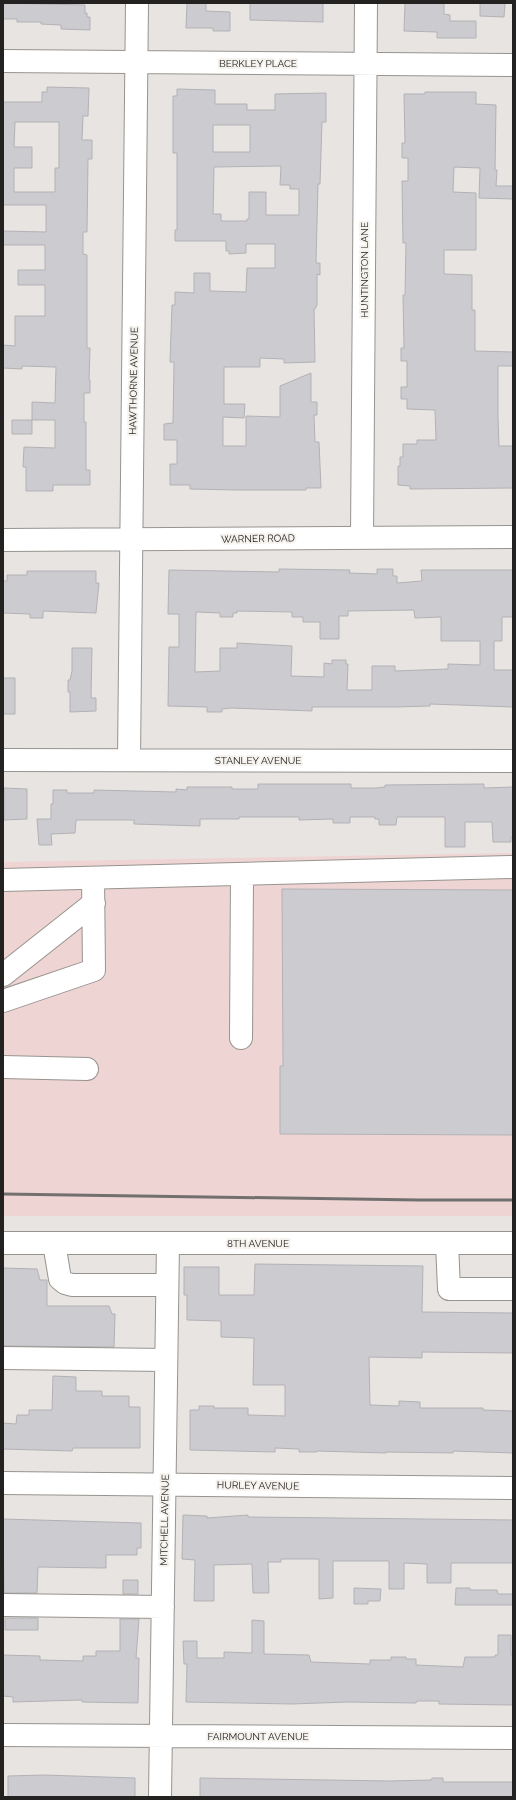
<svg xmlns="http://www.w3.org/2000/svg" width="516" height="1800" viewBox="0 0 516 1800" font-family="Raleway,sans-serif">
<rect width="100%" height="100%" fill="#e8e4e1"/>
<path fill="#efd4d4" d="M513,853V1216H3V862Z"/>
<path fill="#ccccd0" stroke="#b2b2b6" fill-rule="evenodd" d="M3,3L85,5V13H87V17H90V30L61,29V25L41,24V22H17V19H3Z
M187,3H206V11L230,12V31H213V28H186Z
M250,3H323V22L250,20Z
M405,3H444V14L450,15V21H476V38H437V32L404,31Z
M480,3H505L504,17L480,16Z
M47,87L89,88L88,116H83L82,140H92V159H88L87,232H83V254L87,255V348H90L89,380H90V393H84V422H86V470H90V485H53V491H26V467H23L24,447L55,448V420H32V402L55,403L56,367L22,366V369L3,368V345L15,346V316H45V285H18V270H45V245H3V231L46,232V205H3V102H42V92H47ZM15,122H59V168H55V192H14V168H32V147H14Z
M177,89L215,90V104H247V110H275V94L326,93V122H322L320,184H318L316,263H320V275L317,274V305L315,309H314L315,362L284,363V359L260,358V367H224V404H245L244,418L223,417V446H246V416L280,417V386L311,373V402H317V415H314L315,442H319L321,488H306V490H237L190,489V485H170V464H177V440H164V424L173,423L174,362H170L172,305H175V292L194,293V273H210V291L246,292L247,268H275V244H246V253L229,254V251H226V241H175V230H177V153H173V96H177ZM213,125H250V152H213ZM281,166L280,185H290V189H299V215H266V192H249V219H247V221H221V214H213L214,167Z
M425,92H476V104L496,105L495,170H497L496,186H513V199L479,198L480,168L454,167L453,192L476,193V250H444V274L472,275V310H475V351L513,352V366H498V417L499,446H513V488L410,489V486L398,485V466H400V457H403V444H417V440H436L435,410L407,409V399H401V387H407V361H401V348H404L403,295H405L406,243H403L402,181H408V158H402V143H405L404,94H425Z
M12,420H32V434H12Z
M279,569L350,570L349,573L377,574V569H393V576H397V583L422,581L421,570H513V617H502V641H494V670H513V707L430,704V706L395,707H312V711L231,708L222,709V712H207V707L168,706L169,647H179V614H168L169,570L279,572ZM414,610L415,618L441,617V641H480V665L448,664V669L395,671V666H372V690H347L348,664H346V660H332V664L324,663V677L291,676L292,646L237,643V648H220V671L195,672L196,612L220,613V617H233V613H237V611L292,612V617H303V622H320V639H339V616H348V611Z
M27,571H96V583H99L96,613L43,611V618H30V614L3,613V581H7V575H27Z
M72,648H92L91,698H96V711L70,712V692H68V680H70L72,671Z
M3,678H15V714H3Z
M258,784H351V788H376L385,787V785L484,784V788L513,787V837H511V842H493L492,822H465V847H445V817H397L396,825H379V819H375V817H350V823H333V819L299,820V817H239V819H200V826L134,824V820H76L75,833L51,834L52,845H39L37,819H51V804H53V790H67V793H94V790L176,792V789L187,790V787H232V789H258Z
M4,788L27,789V819L4,820Z
M282,889L513,890V1135L280,1134V1066H283Z
M255,1264L423,1266L422,1312L513,1313V1353L422,1352V1358L369,1357L370,1405L399,1406V1401L420,1402V1408H483V1410L513,1411V1453L453,1451V1453L386,1452V1453L317,1451V1452H299V1449L275,1448V1452L190,1450V1410H199V1406H214V1408H248V1415L285,1416V1385H253L254,1338L221,1337V1321L187,1320V1295H184V1267H219V1295H254Z
M3,1268L37,1269L40,1280H47V1306H109L112,1314H115L114,1347L3,1346Z
M53,1376L76,1377V1391H102V1396H129V1407H140V1448H73L72,1451L3,1449V1423L16,1424L17,1415H29V1410H52Z
M183,1515L207,1516V1518L248,1515V1517L513,1520V1563H451V1583H427V1564L404,1563V1589H389V1561H333V1598L319,1599V1559H281V1562H268L269,1593H253L252,1564L214,1565V1601H194L195,1560L182,1559Z
M3,1519L141,1523V1548H137V1555H106V1568L38,1567L37,1593H4Z
M123,1580H138V1594H123Z
M354,1588L381,1589L380,1601H368V1604H354Z
M456,1588H470V1590H497L498,1594H513V1605H455Z
M5,1618H38V1630H5Z
M120,1619H139L136,1658H139L138,1703L82,1702V1700L13,1702V1697L3,1696V1655L40,1656V1660L83,1661V1656H96V1651H120Z
M252,1620L264,1621V1654L309,1655L311,1662L370,1664V1660H391V1657H406V1659H416V1665L463,1667L465,1657H495V1655H498V1635H511V1655H513V1705L439,1704V1701H417L416,1703L348,1702L292,1704L186,1702L187,1664H184L183,1641H197V1658H224V1652L252,1653Z
M44,1775L135,1778V1797H8V1776Z
M200,1778L390,1781L431,1780L432,1778H443V1782H513V1797H200Z"/>
<g fill="none" stroke-linecap="round" stroke-linejoin="round">
<g stroke="#979490" stroke-width="24">
<path id="minor" d="M3,61L513,65
M362,537L366,3
M3,540L513,537
M3,760L513,761
M129,760L137,3
M3,880L513,867
M3,975L94,903
M3,1001L94,970L93,878
M241,1038L242,874
M3,1067L87,1069
M54,1243L60,1279L65,1283L72,1285H167
M447,1243L449,1289H513
M3,1358L166,1360
M3,1483L513,1488
M3,1605L163,1607
M3,1735L513,1738
M160,1797L168,1243"/>
</g>
<g stroke="#979490" stroke-width="24">
<path id="major" d="M3,1243H513"/>
</g>
<use href="#minor" stroke="#fff" stroke-width="22"/>
<use href="#major" stroke="#fff" stroke-width="22"/>
<path stroke="#72706e" stroke-width="3" d="M3,1194L419,1200H513"/>
</g>
<g text-anchor="middle" stroke-width="4" stroke-linejoin="round" paint-order="stroke">
<g font-size="10" fill="#232221" stroke="#f5f2ee">
<text x="258" y="67">BERKLEY PLACE</text>
<text transform="translate(364 270) rotate(-90)" y="4">HUNTINGTON LANE</text>
<text transform="translate(133 381) rotate(-89)" y="4">HAWTHORNE AVENUE</text>
<text transform="translate(258 538) rotate(-1)" y="4">WARNER ROAD</text>
<text x="258" y="764">STANLEY AVENUE</text>
<text x="258" y="1247">8TH AVENUE</text>
<text transform="translate(258 1485) rotate(1)" y="4">HURLEY AVENUE</text>
<text transform="translate(164 1520) rotate(-89)" y="4">MITCHELL AVENUE</text>
<text x="258" y="1740">FAIRMOUNT AVENUE</text>
</g>
</g>
<rect width="516" height="1800" fill="none" stroke="#232221" stroke-width="8"/>
</svg>
